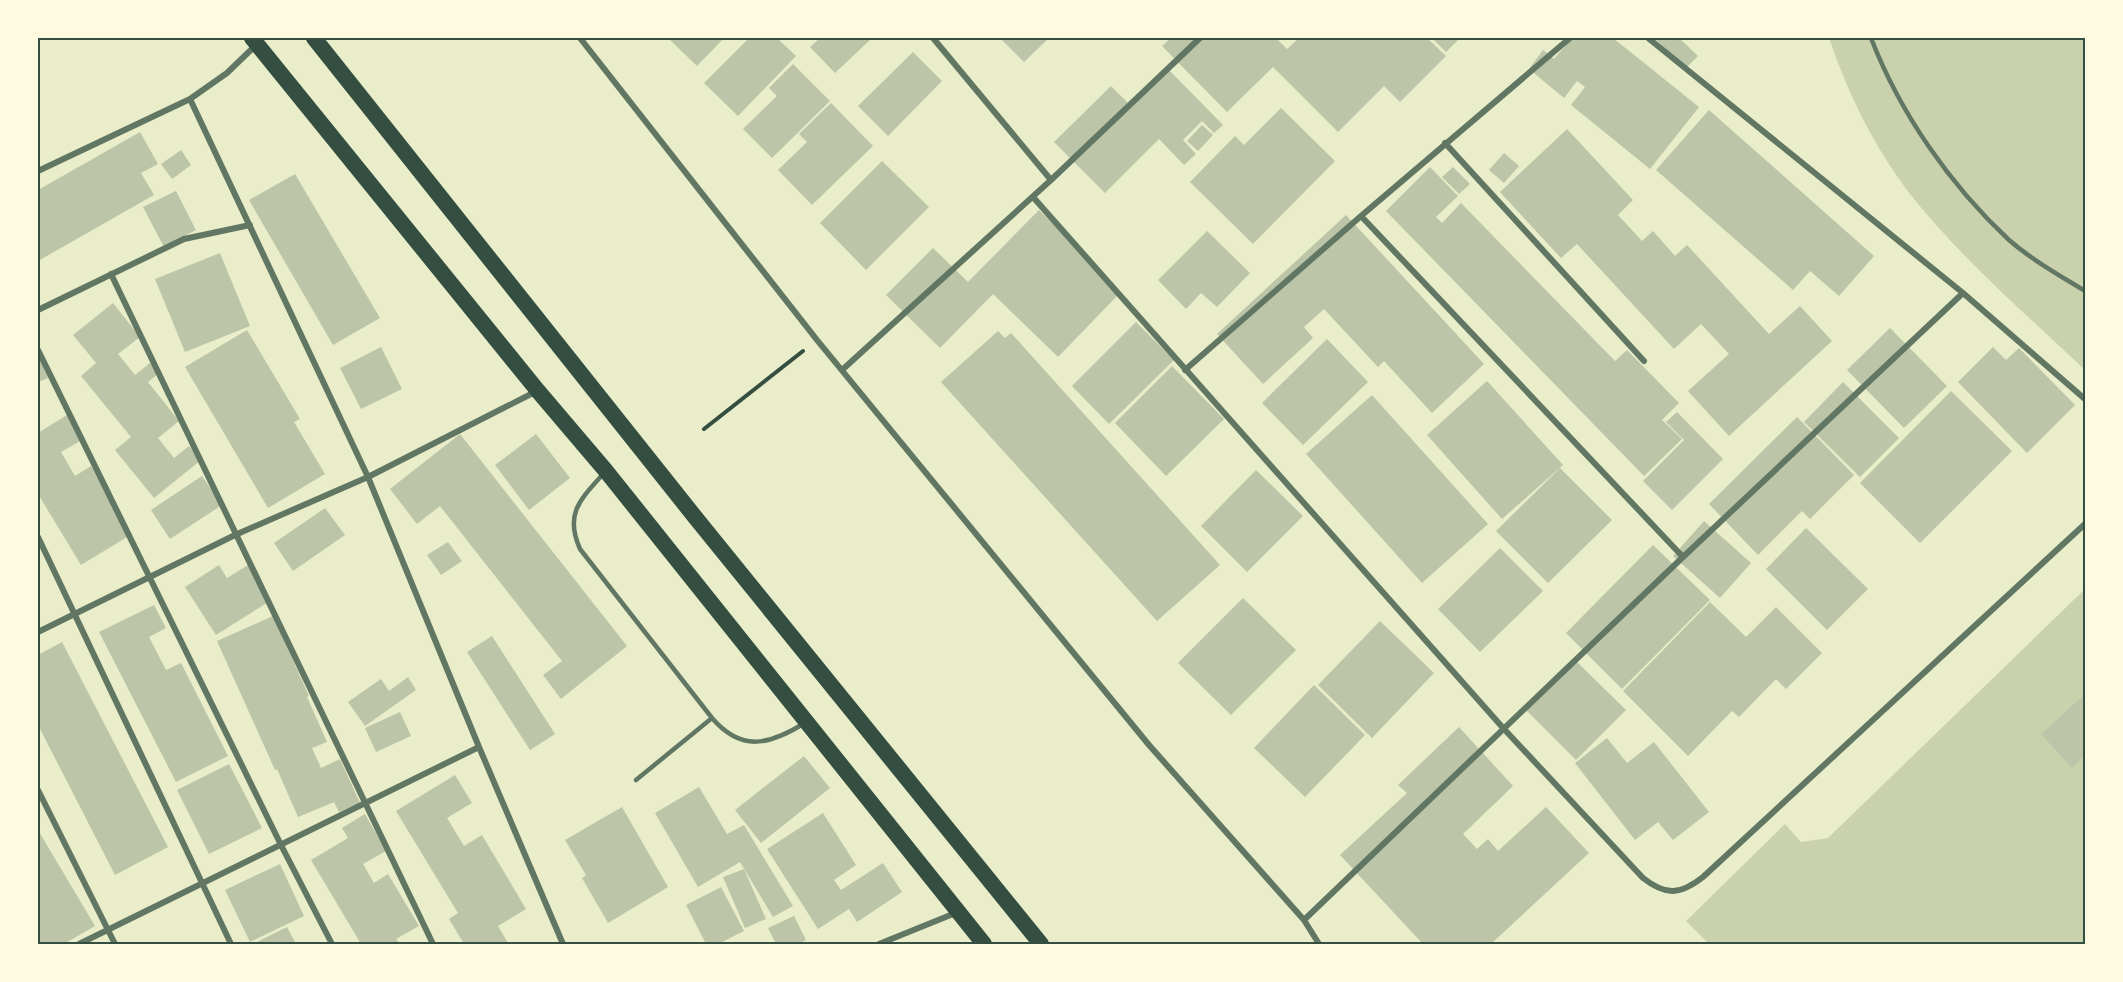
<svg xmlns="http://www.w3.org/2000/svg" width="2123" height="982" viewBox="0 0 2123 982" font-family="'Public Sans',sans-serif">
<rect width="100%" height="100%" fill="#e9edc9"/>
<path fill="#cad2ad" d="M1829,38H2085V370C2027,315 1965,262 1914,199C1876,151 1848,94 1829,38Z
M2085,589V944H1709L1686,921L1785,824L1801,842L1828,838Z"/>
<path fill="#bcc5a7" d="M668,38H724L697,66Z
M749,38H777L796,56L738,116L704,83Z
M820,38H872L835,73L810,47Z
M1000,38H1049L1024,62Z
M1171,38H1276L1287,49L1299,38H1427L1446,56L1400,102L1384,86L1338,132L1273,67L1227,112L1162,46Z
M1432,38H1460L1446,52Z
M1572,38H1613L1699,107L1650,169L1571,105L1585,87L1577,81L1564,98L1529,69L1543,50L1554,59Z
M1654,38H1679L1698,56L1686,68Z
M913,52L942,81L888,136L858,106Z
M793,64L830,101L772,158L743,129L777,96L769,88Z
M1169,70L1223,125L1214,133L1202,121L1183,140L1196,154L1184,165L1159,139L1105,193L1054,142L1111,86L1132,107Z
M831,103L873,146L812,205L778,170L807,142L799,134Z
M1281,108L1335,161L1253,244L1190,182L1235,136L1244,145Z
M1709,110L1874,256L1839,296L1810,271L1793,290L1656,170Z
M1202,125L1213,135L1198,151L1187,141Z
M1567,129L1633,200L1618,215L1642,241L1653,231L1675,256L1687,245L1769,334L1800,306L1832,341L1729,436L1688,391L1729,354L1701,324L1674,349L1577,244L1561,258L1500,192Z
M140,132L158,164L141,173L154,195L38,261V190Z
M181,150L191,165L172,179L161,164Z
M1504,153L1519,166L1504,183L1489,170Z
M882,161L929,207L866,270L820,223Z
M1430,167L1458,196L1436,217L1442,223L1461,203L1615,361L1627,350L1679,403L1662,420L1682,439L1644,476L1386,211Z
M1453,167L1470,184L1459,194L1442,177Z
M295,174L380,318L333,345L249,200Z
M176,191L196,230L164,247L143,207Z
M1039,210L1104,274L1119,294L1058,357L993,294L940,348L886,295L933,248L968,282Z
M1346,215L1484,364L1432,413L1384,361L1378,367L1324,309L1304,327L1313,338L1263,384L1217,334Z
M1207,231L1250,273L1217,307L1201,293L1186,309L1158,280Z
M220,253L250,326L185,352L155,279Z
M113,303L140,337L118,354L135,375L150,363L159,373L148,382L179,421L158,438L174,458L189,446L201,460L154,498L115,450L131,437L81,376L96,363L73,335Z
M1136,322L1174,360L1109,424L1072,386Z
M1890,328L1947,386L1904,428L1847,370Z
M247,330L300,419L294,422L325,474L268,508L185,367Z
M998,331L1005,338L1011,333L1220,565L1157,621L941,382Z
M1327,339L1368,382L1303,445L1262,403Z
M381,347L402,389L361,409L340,368Z
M1993,347L2006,360L2019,348L2075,405L2027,453L1958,382Z
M39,357L48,378L38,382V358Z
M1172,366L1224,419L1166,476L1115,423Z
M1487,381L1563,465L1502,519L1427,435Z
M1843,382L1899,438L1860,477L1804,422Z
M1951,391L2012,451L1920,543L1860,483Z
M1372,395L1488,524L1422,583L1306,454Z
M1677,412L1723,459L1672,510L1643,481L1684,440L1666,422Z
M67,415L82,440L61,452L75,476L91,466L132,534L81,565L38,494V433Z
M1797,417L1854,475L1810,519L1802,511L1758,555L1709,504Z
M460,434L627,646L561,699L543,675L562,661L440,506L417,524L390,489Z
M536,434L570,478L529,510L495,465Z
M1560,468L1612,520L1548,583L1496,531Z
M1256,470L1303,516L1247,572L1201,526Z
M202,476L222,505L170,539L151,510Z
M325,508L345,535L293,571L274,543Z
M1704,521L1751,563L1720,598L1673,556Z
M1806,528L1868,589L1827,630L1766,569Z
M448,542L462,561L441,575L427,555Z
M1653,545L1710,600L1622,689L1566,633Z
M1500,548L1543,591L1480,652L1438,609Z
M219,565L227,578L248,565L270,601L216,635L185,587Z
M1243,598L1296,650L1231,715L1178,663Z
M1710,602L1746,637L1776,607L1822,653L1786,689L1776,679L1739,717L1732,711L1688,756L1623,691Z
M154,605L166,628L149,637L166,670L181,663L228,756L176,782L99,632Z
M273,616L309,696L307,697L327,742L312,748L321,768L340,759L360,803L339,812L334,802L298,817L277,769L275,770L217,641Z
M1380,621L1434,673L1372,738L1318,685Z
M492,636L555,734L530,750L467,652Z
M62,642L168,847L115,875L38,725V655Z
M1574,659L1626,710L1576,760L1525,709Z
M408,677L416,690L365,726L348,702L381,679L389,691Z
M1314,685L1365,735L1305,797L1254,748Z
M2085,694V755L2072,768L2041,734Z
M400,712L411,736L376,752L365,728Z
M1459,727L1513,786L1463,834L1477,849L1488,839L1498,851L1546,807L1589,853L1491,944H1423L1340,855L1407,793L1398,785Z
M1607,738L1627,763L1654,742L1709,812L1673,840L1658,822L1635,840L1575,763Z
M804,756L830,788L761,843L735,810Z
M229,764L262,828L209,854L177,790Z
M455,775L472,803L447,818L464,846L482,835L526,909L498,926L508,943L506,944H464L449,919L458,913L396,811Z
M699,787L727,834L744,825L793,906L773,917L740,862L698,887L655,813Z
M622,807L668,887L608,923L582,878L586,875L565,840Z
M823,813L856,865L834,880L841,890L883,863L902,892L857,922L849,909L818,929L767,849Z
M365,814L386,851L363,864L374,883L388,874L419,926L396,939L400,944H361L311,860L348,838L342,828Z
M38,830L95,926L64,944H38Z
M280,864L304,916L250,942L225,890Z
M744,869L766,919L745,928L723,877Z
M721,887L744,931L718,944H706L686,905Z
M794,916L806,940L798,944H776L768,928Z
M287,927L296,944H253Z"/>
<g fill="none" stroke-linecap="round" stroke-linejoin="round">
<path stroke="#344e41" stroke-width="4" d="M704,429L803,351"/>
<path stroke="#617663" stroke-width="4.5" d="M1871,38C1900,113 1950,185 2009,240C2032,260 2059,275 2085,291
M604,473C581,499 564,513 580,549L712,718C741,752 769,745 803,724
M636,780L712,718"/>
<path stroke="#617663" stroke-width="6" d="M580,38L817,340L1149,745L1304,920L1319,944
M933,38L1051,180
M1648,38L1963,293L2086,400
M190,99L368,477L479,747L563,944
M1445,143L1644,361
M38,171L190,99L227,73L256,45
M1033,197L1504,729L1643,878C1666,896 1680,895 1703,877L2086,523
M1361,216L1683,557
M111,274L433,944
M38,310L184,239L250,225
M38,350L281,845L332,944
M842,370L1051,180L1200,38
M1185,370L1361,216L1570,38
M38,537L231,944
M38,632L235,535L368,477L537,391
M38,790L115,944
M1304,920L1683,557L1963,293
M79,944L479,747
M879,944L958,912"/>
<path stroke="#344e41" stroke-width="16" d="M252,38L538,391L606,471L984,944
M314,38L695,517L1041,944"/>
</g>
<rect width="2123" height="982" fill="none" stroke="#fefae0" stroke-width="78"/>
<rect x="39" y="39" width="2045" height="904" fill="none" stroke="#344e41" stroke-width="2"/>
</svg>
